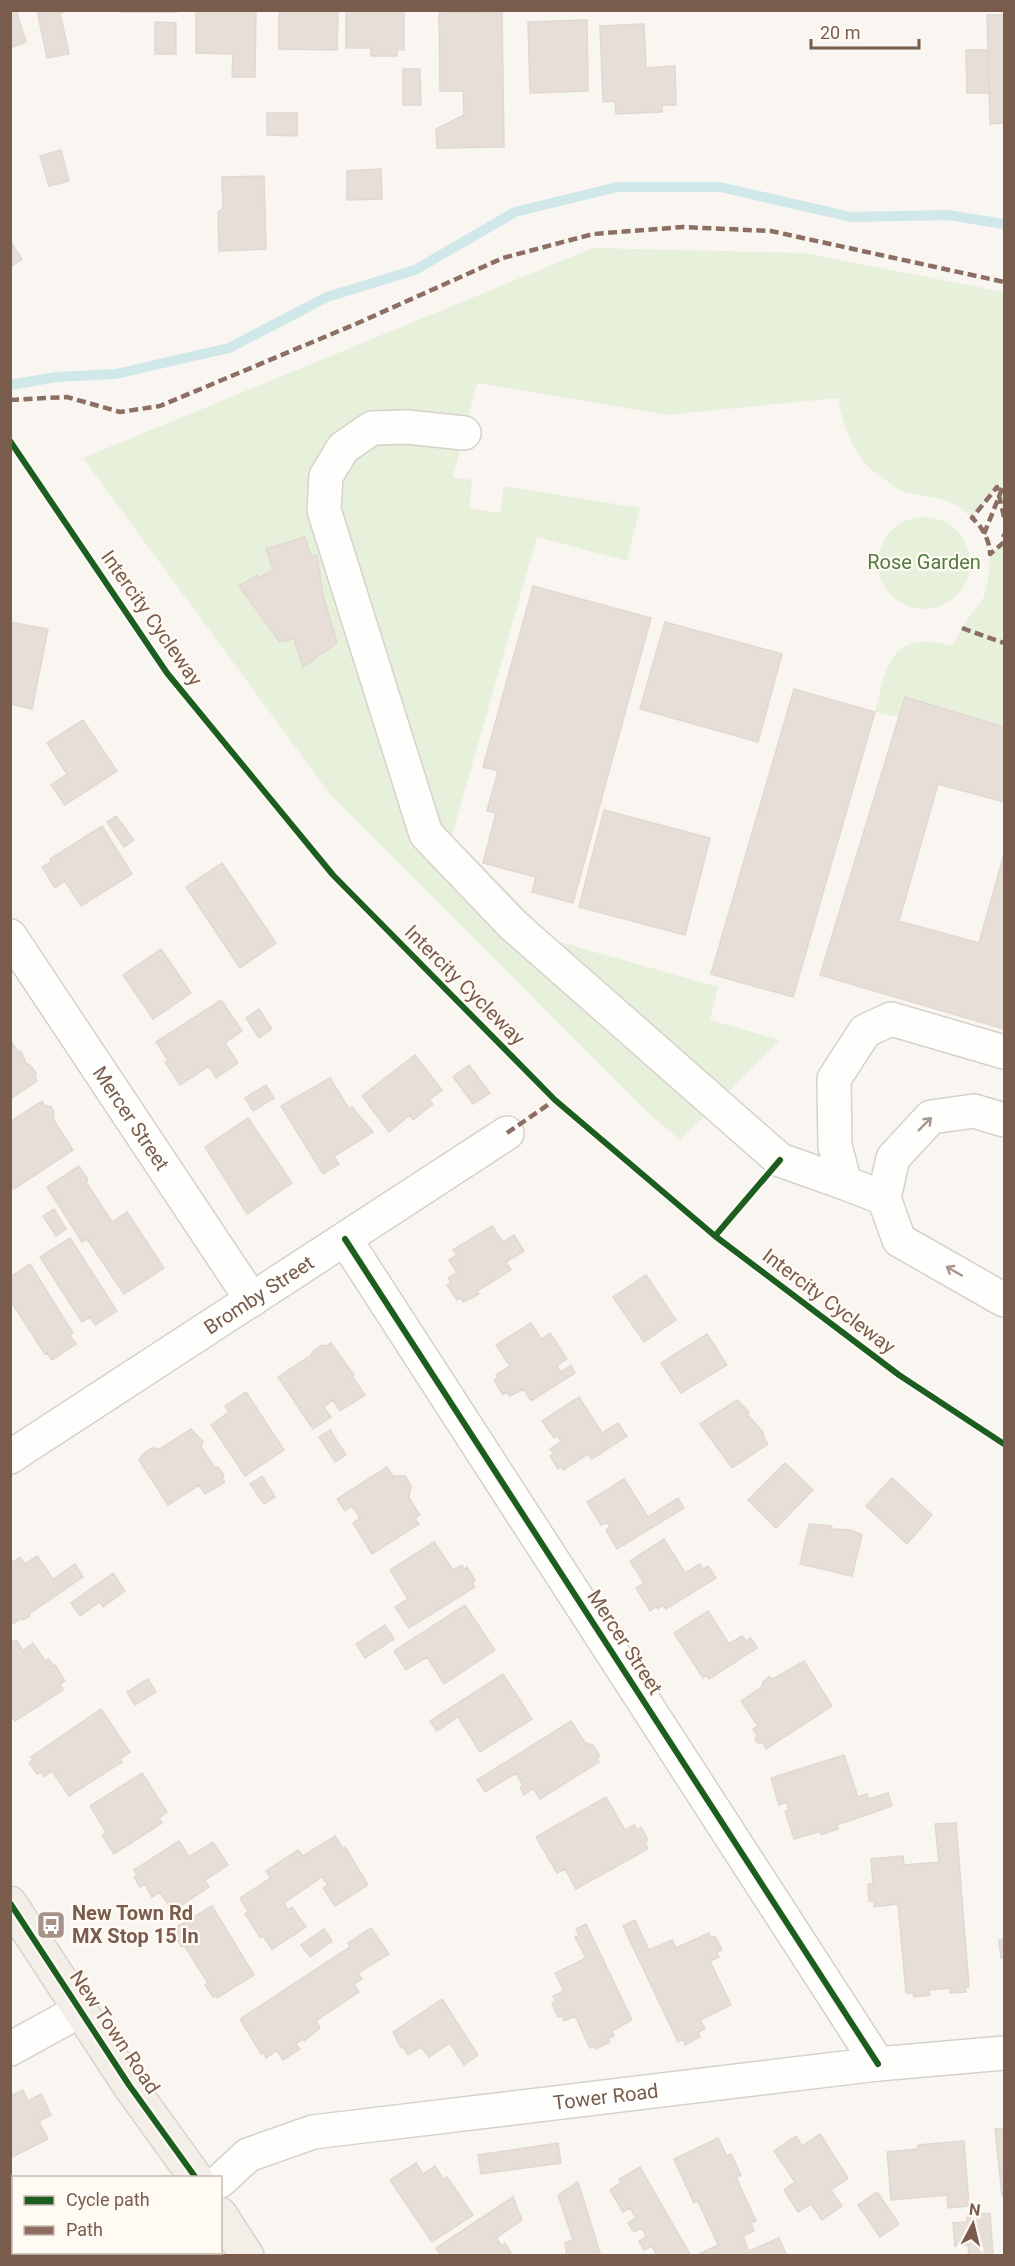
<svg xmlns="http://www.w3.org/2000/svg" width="1015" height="2266" viewBox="0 0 1015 2266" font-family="Roboto,sans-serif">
<rect width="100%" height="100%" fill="#f9f5f0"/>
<path fill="#e7f0db" d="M593,248L804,253L1004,292V517L997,487L972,518C949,495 933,499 905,492C898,490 891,484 885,480C854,459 845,434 838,398L667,415L477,383L453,477L472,480L469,508L500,513L504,486L640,508L627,561L537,537L452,835L556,941L718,987L710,1020L780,1040L680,1140L646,1111L329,793L83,458Z
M878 563a46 46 0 1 1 92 0a46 46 0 1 1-92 0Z
M1004,534V727L905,697L898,717L875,712C887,664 891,629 952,646L967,620L984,597L989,575L990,554L1003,543Z"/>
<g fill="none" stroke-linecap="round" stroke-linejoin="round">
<path stroke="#d0e8ea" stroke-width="10" d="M10,385L56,377L116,374L229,348L327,297L415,270L515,212L617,187H720L851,217L948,215L1004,224"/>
</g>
<path fill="#e6ded7" stroke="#e2d8d2" stroke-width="1.5" d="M10,10H16L26,42L10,48Z
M37,10H71L60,13L69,54L47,58Z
M121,10H177V12H121Z
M196,10H256L255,77H232L233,54L196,53Z
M279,10H338L337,50L279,49Z
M346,10H404V50H397V56H371V48H346Z
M502,12L504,147L437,148L436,129L464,115L463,91H440L439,13Z
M987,15H1004V123L990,124Z
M587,20L588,91L530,93L528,22Z
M155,22L176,23V54H155Z
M644,24L646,68L675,66L676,105H662V112L616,114L615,101L603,102L600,26Z
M966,50H988L989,93H967Z
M403,69H420L421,105H403Z
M267,113H297V136L267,135Z
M61,150L69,181L49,186L40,156Z
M381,169L382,199L347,200V171Z
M264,176L266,249L219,251L218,212L223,209L222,177Z
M10,241L22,259L12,266L10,264Z
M305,537L311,557L317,555L323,595L337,643L303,667L294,639L280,642L239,586L257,575L259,578L273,570L266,549Z
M533,586L651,618L573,903L532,892L536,877L483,863L496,813L487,811L498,771L483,767Z
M10,622L48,629L32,709L10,704Z
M665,622L782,654L758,742L640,709Z
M794,689L875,712L793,997L711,974Z
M905,697L1004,727V802L938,784L899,921L979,943L1004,854V1029L820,975Z
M83,720L117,771L65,805L51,785L67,774L47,743Z
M604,810L710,838L685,935L579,907Z
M116,816L134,840L124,847L107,822Z
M102,826L132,874L81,906L65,881L55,888L42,867L51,862L50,859Z
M222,863L276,943L240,968L186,887Z
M161,949L191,993L153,1019L123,975Z
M221,1000L242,1031L225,1043L238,1063L216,1078L209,1066L180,1085L165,1062L168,1060L156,1042Z
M259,1009L272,1029L259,1038L246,1018Z
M10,1040L19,1053L21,1051L26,1063L30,1065L36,1073L35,1077L37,1081L10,1099Z
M415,1055L442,1090L429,1100L433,1104L413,1120L410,1115L389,1132L362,1096Z
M469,1065L490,1093L473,1104L453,1077Z
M330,1078L349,1109L352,1107L373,1132L334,1156L339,1164L323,1174L281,1106Z
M266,1085L274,1098L253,1111L245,1098Z
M42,1101L44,1105L51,1107L54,1112L53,1119L73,1150L14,1189L10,1183V1122Z
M248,1118L292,1183L247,1214L205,1147Z
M79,1166L88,1180L86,1182L112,1222L127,1212L164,1268L124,1294L87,1239L82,1242L47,1187Z
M54,1209L66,1229L56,1236L43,1216Z
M492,1226L503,1242L514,1235L524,1251L506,1262L511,1270L477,1291L479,1294L472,1298L463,1302L460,1298L457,1300L447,1285L451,1283L448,1278L457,1273L449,1260L457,1255L453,1250Z
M70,1238L117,1311L95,1325L90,1317L82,1322L40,1257Z
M30,1264L73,1333L70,1335L76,1344L52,1360L47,1353L45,1354L10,1300V1277Z
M646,1275L676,1320L644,1342L613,1297Z
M531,1323L541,1339L550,1333L567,1359L557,1366L561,1372L571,1365L575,1373L531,1401L524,1389L510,1396L507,1392L503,1395L494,1380L498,1378L496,1375L510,1366L496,1345Z
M707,1334L727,1365L681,1393L661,1363Z
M331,1343L354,1375L352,1376L365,1395L340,1411L333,1400L324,1407L331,1417L313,1429L278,1377L311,1355L313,1351L322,1345L326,1346Z
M246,1392L284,1450L245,1476L211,1425L229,1412L225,1406Z
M579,1397L602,1433L618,1423L627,1436L592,1459L588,1454L563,1470L561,1467L558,1469L550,1456L554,1454L550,1449L561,1442L558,1436L554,1438L542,1421Z
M737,1400L749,1412L748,1415L763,1432V1436L768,1444L732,1468L700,1424Z
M191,1429L203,1442L201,1447L215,1468L218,1467L224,1476L222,1478L225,1482L205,1494L199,1485L168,1505L139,1460L144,1453L152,1448L160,1449Z
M330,1430L346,1455L335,1462L319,1437Z
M785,1463L813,1490L776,1528L748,1500Z
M387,1467L393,1476H405L411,1486L409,1498L420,1515L415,1518L419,1524L372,1554L353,1523L360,1518L352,1506L345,1511L337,1499Z
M262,1476L275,1497L264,1504L250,1484Z
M892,1478L932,1515L907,1544L866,1506Z
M624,1479L648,1517L678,1498L684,1508L617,1549L606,1530L610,1527L607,1522L601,1525L587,1502Z
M809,1524L831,1526L833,1529L851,1530L862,1535L852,1576L800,1564Z
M664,1539L685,1573L700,1564L703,1569L708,1566L716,1578L666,1609L663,1605L658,1609L657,1606L650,1611L636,1588L644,1583L630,1561Z
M434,1542L453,1570L462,1565L464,1569L467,1567L475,1580L472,1582L475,1587L409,1628L395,1607L408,1599L390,1570Z
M37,1556L53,1579L75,1564L83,1577L29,1614L30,1616L23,1620L22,1618L10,1625V1564L20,1557L25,1564Z
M113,1573L125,1591L103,1607L100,1602L80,1616L71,1603Z
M465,1605L495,1650L444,1684L427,1657L406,1670L394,1651Z
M708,1611L729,1644L742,1636L746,1641L751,1638L757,1648L709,1679L706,1675L703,1678L674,1633Z
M385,1625L394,1639L365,1658L356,1644Z
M16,1640L23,1651L33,1643L45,1661L49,1659L52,1664L50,1665L51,1667L55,1665L65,1681L60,1684L63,1690L15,1721L10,1714V1644Z
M804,1661L832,1706L766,1749L763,1743H758L755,1739L757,1735L753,1729L758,1726L741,1701L762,1687L763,1682L769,1677L773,1679Z
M503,1674L532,1719L480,1752L458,1717L437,1731L430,1721Z
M148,1679L156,1692L135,1705L127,1692Z
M101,1709L130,1752L120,1759L122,1762L69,1796L52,1771L44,1777L41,1772L37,1774L29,1763L33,1760L31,1757Z
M571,1721L586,1744L588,1743L590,1746L592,1744L600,1756L597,1758L599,1762L540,1799L533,1788L524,1795L520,1787L523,1785L516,1773L485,1792L477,1780Z
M844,1755L858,1797L867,1794L869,1799L888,1793L892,1806L837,1825L838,1829L821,1835V1831L794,1839L785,1811L789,1810L787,1802L779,1805L771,1778Z
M142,1773L167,1812L159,1818L162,1823L114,1854L102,1835L106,1832L90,1806Z
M606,1797L625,1830L634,1825L637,1830L641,1827L648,1840L645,1842L648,1849L576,1889L565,1869L557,1873L536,1837Z
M956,1823L969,1987H965L966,1992L950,1993V1988L929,1990L930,1995L914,1997L913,1993H906L898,1904L874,1907V1901H869L868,1884H873L871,1859L903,1856L904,1865L939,1862L935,1824Z
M335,1836L343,1849L345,1847L368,1885L335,1906L323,1888L328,1885L322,1877L284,1903L288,1910L292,1907L306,1927L272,1949L263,1936L260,1937L245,1914L248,1912L240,1898L271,1878L266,1871L298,1850L303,1856Z
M179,1841L189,1857L213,1842L228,1865L205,1880L209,1887L173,1911L160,1892L152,1897L145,1884L140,1887L134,1877L137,1874L134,1870Z
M212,1906L254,1975L217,1998L216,1996L213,1997L205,1985L208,1983L184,1945L182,1947L175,1936L177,1935L173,1929Z
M635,1920L649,1950L672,1940L676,1948L709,1933L711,1938L715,1936L722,1950L717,1952L719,1957L710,1961L731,2005L700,2020L705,2029L698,2032L700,2037L685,2045L683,2039L678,2042L623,1926Z
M586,1924L632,2020L612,2031L614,2036L608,2039L610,2042L596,2049L595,2046L590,2048L575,2016L564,2021L562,2016L558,2017L552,2003L556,2001L553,1996L564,1991L555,1973L586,1958L575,1937L579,1935L576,1929Z
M371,1928L389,1954L358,1973L362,1979L354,1984L359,1992L316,2021L320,2028L304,2041L303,2039L296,2044L300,2049L283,2060L277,2050L266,2058L263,2052L261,2054L240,2019L350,1947L348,1943Z
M324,1929L332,1941L310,1957L301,1945Z
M1004,1934V1957L1001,1958L999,1940L1004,1939Z
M442,1999L478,2055L464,2065L450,2043L429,2057L421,2047L408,2055L403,2047L401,2048L393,2032Z
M23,2090L28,2101L41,2094L51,2115L39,2121L48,2139L10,2158V2096Z
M1004,2128V2196H1002L995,2129Z
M820,2134L848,2178L831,2190L842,2206L822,2220L811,2204L798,2212L784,2190L795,2182L774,2151L796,2136L802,2146Z
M718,2138L727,2156L731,2154L741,2175L736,2177L756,2221L751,2223L754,2231L743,2236L749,2251L779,2238L787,2256L699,2254L718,2245L698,2201L694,2203L674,2159Z
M964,2141L969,2206L948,2208L947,2195L891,2200L887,2152L918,2149V2145Z
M558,2143L561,2163L481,2174L478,2155Z
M416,2163L423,2174L435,2166L444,2180L447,2177L473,2215L432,2242L390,2180Z
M640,2167L691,2256H657L652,2246L644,2250L639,2241L646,2237L642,2228L634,2232L628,2223L636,2218L630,2208L623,2212L610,2190L621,2183L619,2179Z
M578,2182L601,2256H567L565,2243L573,2240L558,2195Z
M877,2192L899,2224L880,2237L858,2205Z
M513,2197L522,2220L496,2238L502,2246L505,2243L513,2256H441L436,2248Z
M990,2213L993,2256H969L968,2245L955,2246L953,2223L967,2222V2215Z
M24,2252H117L119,2256H22Z"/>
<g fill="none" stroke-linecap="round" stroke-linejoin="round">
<g stroke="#d7d1cb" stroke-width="36">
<g id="minor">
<path d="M464,433L407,427L372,428L343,448L326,476L324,510L426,834L513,925L780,1160L845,1183"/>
<path id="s1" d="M10,936L252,1300"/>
<path d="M1004,1120L974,1111L931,1117L893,1158L884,1198L899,1240L1004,1300"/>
<path d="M884,1198L845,1183L835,1146L834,1079L865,1031L891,1019L1004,1052"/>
<path d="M345,1239L878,2064"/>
<path id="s2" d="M10,1457L507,1133"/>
<path d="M10,2049L81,2010"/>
<path id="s3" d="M220,2181L248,2155L313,2132L878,2064L1004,2053"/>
</g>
</g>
<g stroke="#dad1cc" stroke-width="36">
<path id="major" d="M10,1903L129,2085L196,2178
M220,2214L247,2256"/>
</g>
<use href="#minor" stroke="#fefefd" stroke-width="33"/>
<use href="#major" stroke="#f3eee8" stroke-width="33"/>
<path stroke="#8d6e63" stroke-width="4.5" stroke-dasharray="9 4.5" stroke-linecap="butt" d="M10,400L67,397L120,412L160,406L358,323L503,258L593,234L683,227L771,231L1004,282
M1004,517L997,487L972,518C982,526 990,541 990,554L1003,543L1004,534
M984,534L1004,484
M962,628L1004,643
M507,1133L555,1100"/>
<g stroke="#fffaf3" stroke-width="10">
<path id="cycleway" d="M10,441L167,673L333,875L555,1100L715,1236L899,1375L1004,1444
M715,1236L780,1160
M345,1239L878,2064
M10,1903L129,2085L196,2178"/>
</g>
<use href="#cycleway" stroke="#1b5e20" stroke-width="6"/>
</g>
<defs><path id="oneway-shaft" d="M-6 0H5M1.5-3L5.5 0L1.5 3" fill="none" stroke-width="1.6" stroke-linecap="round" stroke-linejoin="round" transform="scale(1.5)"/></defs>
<g stroke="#a8958b">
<use href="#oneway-shaft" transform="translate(925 1124) rotate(-45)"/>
<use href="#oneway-shaft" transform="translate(954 1271) rotate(-150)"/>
</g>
<defs>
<g id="bus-square" transform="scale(1.5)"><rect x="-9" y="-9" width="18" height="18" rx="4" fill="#a69286" stroke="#fffaf3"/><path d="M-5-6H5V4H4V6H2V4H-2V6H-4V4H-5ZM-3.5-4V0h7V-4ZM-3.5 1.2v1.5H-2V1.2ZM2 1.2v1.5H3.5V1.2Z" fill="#fff"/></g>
</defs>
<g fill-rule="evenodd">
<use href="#bus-square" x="51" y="1925"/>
</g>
<g text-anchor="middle" stroke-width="4.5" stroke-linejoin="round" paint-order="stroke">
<g font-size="20" fill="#537a41" stroke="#fffaf3">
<text x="924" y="569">Rose Garden</text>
</g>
<g font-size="20" fill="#7a5c4d" stroke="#fffaf3">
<text transform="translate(152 618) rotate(55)" y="7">Intercity Cycleway</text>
<text transform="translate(465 985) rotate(45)" y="7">Intercity Cycleway</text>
<text dy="7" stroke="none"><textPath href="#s1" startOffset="219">Mercer Street</textPath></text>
<text dy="7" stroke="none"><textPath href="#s2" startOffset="297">Bromby Street</textPath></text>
<text transform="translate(829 1301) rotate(37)" y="7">Intercity Cycleway</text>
<text transform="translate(625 1642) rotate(57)" y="7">Mercer Street</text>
<text transform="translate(115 2032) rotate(56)" y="7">New Town Road</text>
<text dy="7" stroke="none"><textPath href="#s3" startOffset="402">Tower Road</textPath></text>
</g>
<g font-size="20" font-weight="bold" fill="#7a5c4d" stroke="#fffaf3" text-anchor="start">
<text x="72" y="1920">New Town Rd<tspan x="72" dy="23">MX Stop 15 In</tspan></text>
</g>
</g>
<rect width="1015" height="2266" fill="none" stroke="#7a5c4d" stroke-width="24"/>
<rect x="12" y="2176" width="210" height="78" fill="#fffaf3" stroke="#cabbb1" stroke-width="1.5"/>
<rect x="24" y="2196" width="30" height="9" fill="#1b5e20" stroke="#cabbb1" stroke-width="1.5"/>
<text x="66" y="2206" font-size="18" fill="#7a5c4d">Cycle path</text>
<rect x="24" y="2226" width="30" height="9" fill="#8d6e63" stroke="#cabbb1" stroke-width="1.5"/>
<text x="66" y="2236" font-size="18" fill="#7a5c4d">Path</text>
<g transform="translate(973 2224) rotate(7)" stroke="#fffaf3" stroke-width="4.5" paint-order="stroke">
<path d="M0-4.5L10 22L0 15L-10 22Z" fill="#7a5c4d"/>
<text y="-9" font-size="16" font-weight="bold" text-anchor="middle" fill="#7a5c4d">N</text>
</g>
<path d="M811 39v9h108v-9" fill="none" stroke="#7a5c4d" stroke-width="3"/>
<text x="820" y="39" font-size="18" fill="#7a5c4d" stroke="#fffaf3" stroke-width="4.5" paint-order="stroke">20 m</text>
</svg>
